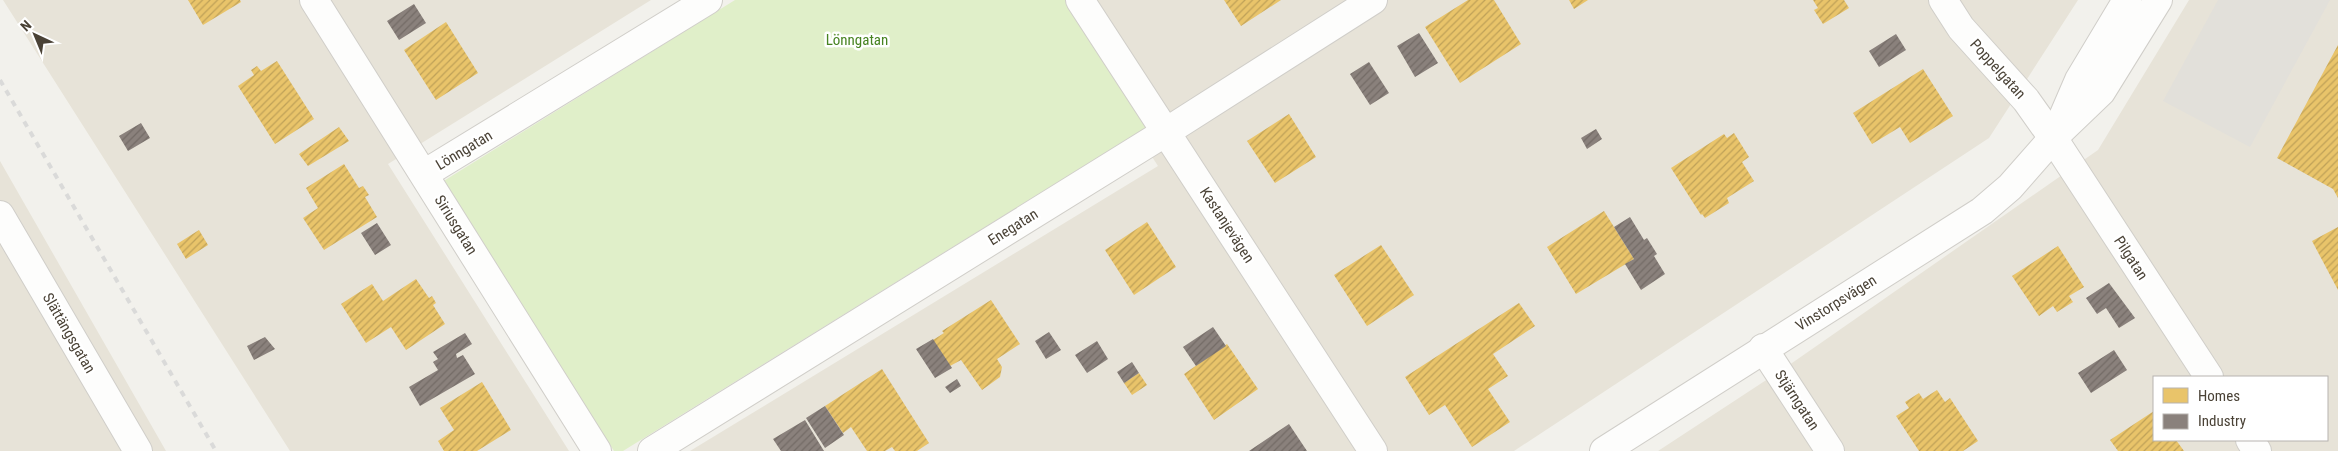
<svg xmlns="http://www.w3.org/2000/svg" width="2338" height="451" viewBox="0 0 2338 451" font-family="'Roboto Condensed',sans-serif">
<defs>
<pattern id="homes-hatch" width="6" height="6" patternUnits="userSpaceOnUse" patternTransform="scale(1.25)"><rect width="6" height="6" fill="#e9c46a"/><path d="M-1 1l2-2M0 6l6-6M5 7l2-2" fill="none" stroke="#bfa158"/></pattern>
<pattern id="industry-hatch" width="6" height="6" patternUnits="userSpaceOnUse" patternTransform="scale(1.25)"><rect width="6" height="6" fill="#8a817c"/><path d="M-1 1l2-2M0 6l6-6M5 7l2-2" fill="none" stroke="#736b66"/></pattern>
</defs>
<rect width="100%" height="100%" fill="#f2f1ec"/>
<path fill="#e7e3d8" fill-rule="evenodd" d="M3,0H651L388,164L569,451H290Z
M1050,0H2078L1989,138L1514,451H690L1158,166Z
M2189,0H2338V451H1658L1792,363L2098,150ZM2154,377H2327V440H2154Z
M0,161L166,451H0Z"/>
<path fill="#e0efc9" d="M735,0H1067L1150,125L623,451H614L442,182Z"/>
<path fill="#e2e0da" d="M2218,0H2330L2250,147L2163,101Z"/>
<path fill="url(#homes-hatch)" d="M188,0H240L241,2L203,25Z
M1224,0H1281L1241,26Z
M1468,0H1494L1521,44L1460,83L1425,27Z
M1569,0H1588L1574,9Z
M1813,0H1844L1849,8L1823,24L1814,10L1818,8Z
M446,22L478,73L436,100L404,50Z
M2338,45V198L2333,189L2277,158Z
M277,61L314,119L275,144L238,86L254,75L251,70L257,66L261,71Z
M1923,69L1953,116L1910,143L1900,127L1872,144L1853,113Z
M1289,114L1316,157L1275,183L1247,141Z
M339,127L349,141L308,166L299,154Z
M1734,133L1749,157L1742,162L1754,181L1727,198L1729,203L1705,218L1702,214L1701,215L1671,168L1724,134L1727,138Z
M344,164L359,188L363,186L369,195L365,197L377,217L324,250L303,218L318,208L306,188Z
M1604,211L1634,259L1576,294L1547,247Z
M1147,222L1176,267L1134,295L1105,250Z
M2338,227V290L2312,241Z
M199,230L208,245L186,259L177,244Z
M1381,245L1414,295L1367,326L1334,275Z
M2058,246L2084,287L2069,296L2073,302L2057,312L2053,306L2039,316L2012,276Z
M416,279L429,298L432,296L436,303L433,305L445,324L406,350L391,327L366,343L341,304L372,284L383,301Z
M991,300L1020,344L997,359L1002,367L1000,377L982,390L961,360L950,366L933,340L944,333L942,331Z
M1519,303L1535,326L1493,354L1508,376L1488,389L1510,422L1472,447L1445,405L1429,415L1405,377Z
M1227,344L1258,389L1214,420L1184,374Z
M882,369L929,443L917,451H895L892,447L885,451H867L851,427L843,433L825,406Z
M1139,373L1147,385L1132,395L1124,383Z
M482,382L511,430L477,451H444L438,441L454,430L440,408Z
M1937,390L1945,402L1950,398L1978,441L1963,451H1919L1896,416L1909,408L1905,402L1919,393L1923,399Z
M2154,411V440H2176L2184,451H2118L2110,440Z"/>
<path fill="url(#industry-hatch)" d="M414,4L426,23L399,40L387,21Z
M1419,33L1438,63L1415,77L1397,46Z
M1896,34L1906,50L1879,67L1869,51Z
M1369,62L1389,93L1370,105L1350,74Z
M141,123L150,138L128,151L119,136Z
M1596,129L1602,139L1587,149L1581,138Z
M1630,217L1644,240L1647,238L1657,254L1654,256L1665,274L1641,290L1625,264L1634,259L1614,227Z
M377,223L391,245L375,255L361,233Z
M2109,283L2135,318L2119,328L2106,308L2097,314L2086,298Z
M1213,327L1226,346L1196,366L1183,347Z
M1049,332L1061,350L1046,359L1035,341Z
M465,333L472,344L456,354L457,358L463,355L475,374L420,406L409,387L438,370L433,362L438,359L433,352Z
M265,337L275,349L254,360L247,346Z
M933,339L952,368L935,378L916,349Z
M1097,341L1108,359L1087,373L1075,355Z
M2114,350L2127,370L2091,393L2078,373Z
M1132,362L1139,373L1124,383L1117,372Z
M957,379L961,386L950,393L945,387Z
M825,406L844,435L825,448L806,418Z
M805,420L824,451H781L773,439Z
M1289,424L1307,451H1249Z"/>
<g fill="none" stroke-linecap="round" stroke-linejoin="round">
<g stroke="#d0cec9" stroke-width="30">
<path id="minor" d="M314,0L597,451
M1080,0L1373,451
M1943,0L1961,28L2026,100L2053,138L2209,377
M424,174L708,0
M0,215L138,451
M1763,348L1830,451
M2250,440L2257,451
M652,451L1166,132L1373,0"/>
</g>
<g stroke="#d0cec9" stroke-width="30">
<path id="tertiary" d="M2060,124L2079,80L2127,0
M1604,451L1982,211L2010,187L2053,138L2101,92L2158,0"/>
</g>
<use href="#minor" stroke="#fdfdfc" stroke-width="28"/>
<use href="#tertiary" stroke="#fdfdfc" stroke-width="28"/>
<path stroke="#dadad9" stroke-width="4" stroke-dasharray="6 6" stroke-linecap="butt" d="M0,80L216,451"/>
</g>
<g text-anchor="middle" stroke-width="5" stroke-linejoin="round" paint-order="stroke">
<g font-size="15" fill="#478321" stroke="#fff">
<text x="857" y="45">Lönngatan</text>
</g>
<g font-size="15" fill="#4a4236" stroke="#fff">
<text transform="translate(1998 69) rotate(48)" y="5">Poppelgatan</text>
<text transform="translate(464 150) rotate(-31)" y="5">Lönngatan</text>
<text transform="translate(456 225) rotate(58)" y="5">Siriusgatan</text>
<text transform="translate(1227 225) rotate(57)" y="5">Kastanjevägen</text>
<text transform="translate(1013 227) rotate(-32)" y="5">Enegatan</text>
<text transform="translate(2131 258) rotate(57)" y="5">Pilgatan</text>
<text transform="translate(1836 303) rotate(-32)" y="5">Vinstorpsvägen</text>
<text transform="translate(69 333) rotate(60)" y="5">Slättängsgatan</text>
<text transform="translate(1797 400) rotate(57)" y="5">Stjärngatan</text>
</g>
</g>
<rect x="2153" y="376" width="175" height="65" fill="#ffffff" stroke="#b7b3af"/>
<rect x="2163" y="388" width="25" height="15" fill="#e9c46a" stroke="#b7b3af"/>
<text x="2198" y="401" font-size="15" fill="#4a4236">Homes</text>
<rect x="2163" y="414" width="25" height="15" fill="#8a817c" stroke="#b7b3af"/>
<text x="2198" y="426" font-size="15" fill="#4a4236">Industry</text>
<g transform="translate(35 35) rotate(316)" stroke="#ffffff" stroke-width="4" paint-order="stroke">
<path d="M0-4L9 19L0 12L-9 19Z" fill="#4a4236"/>
<text y="-8" font-size="14" font-weight="bold" text-anchor="middle" fill="#4a4236">N</text>
</g>
</svg>
